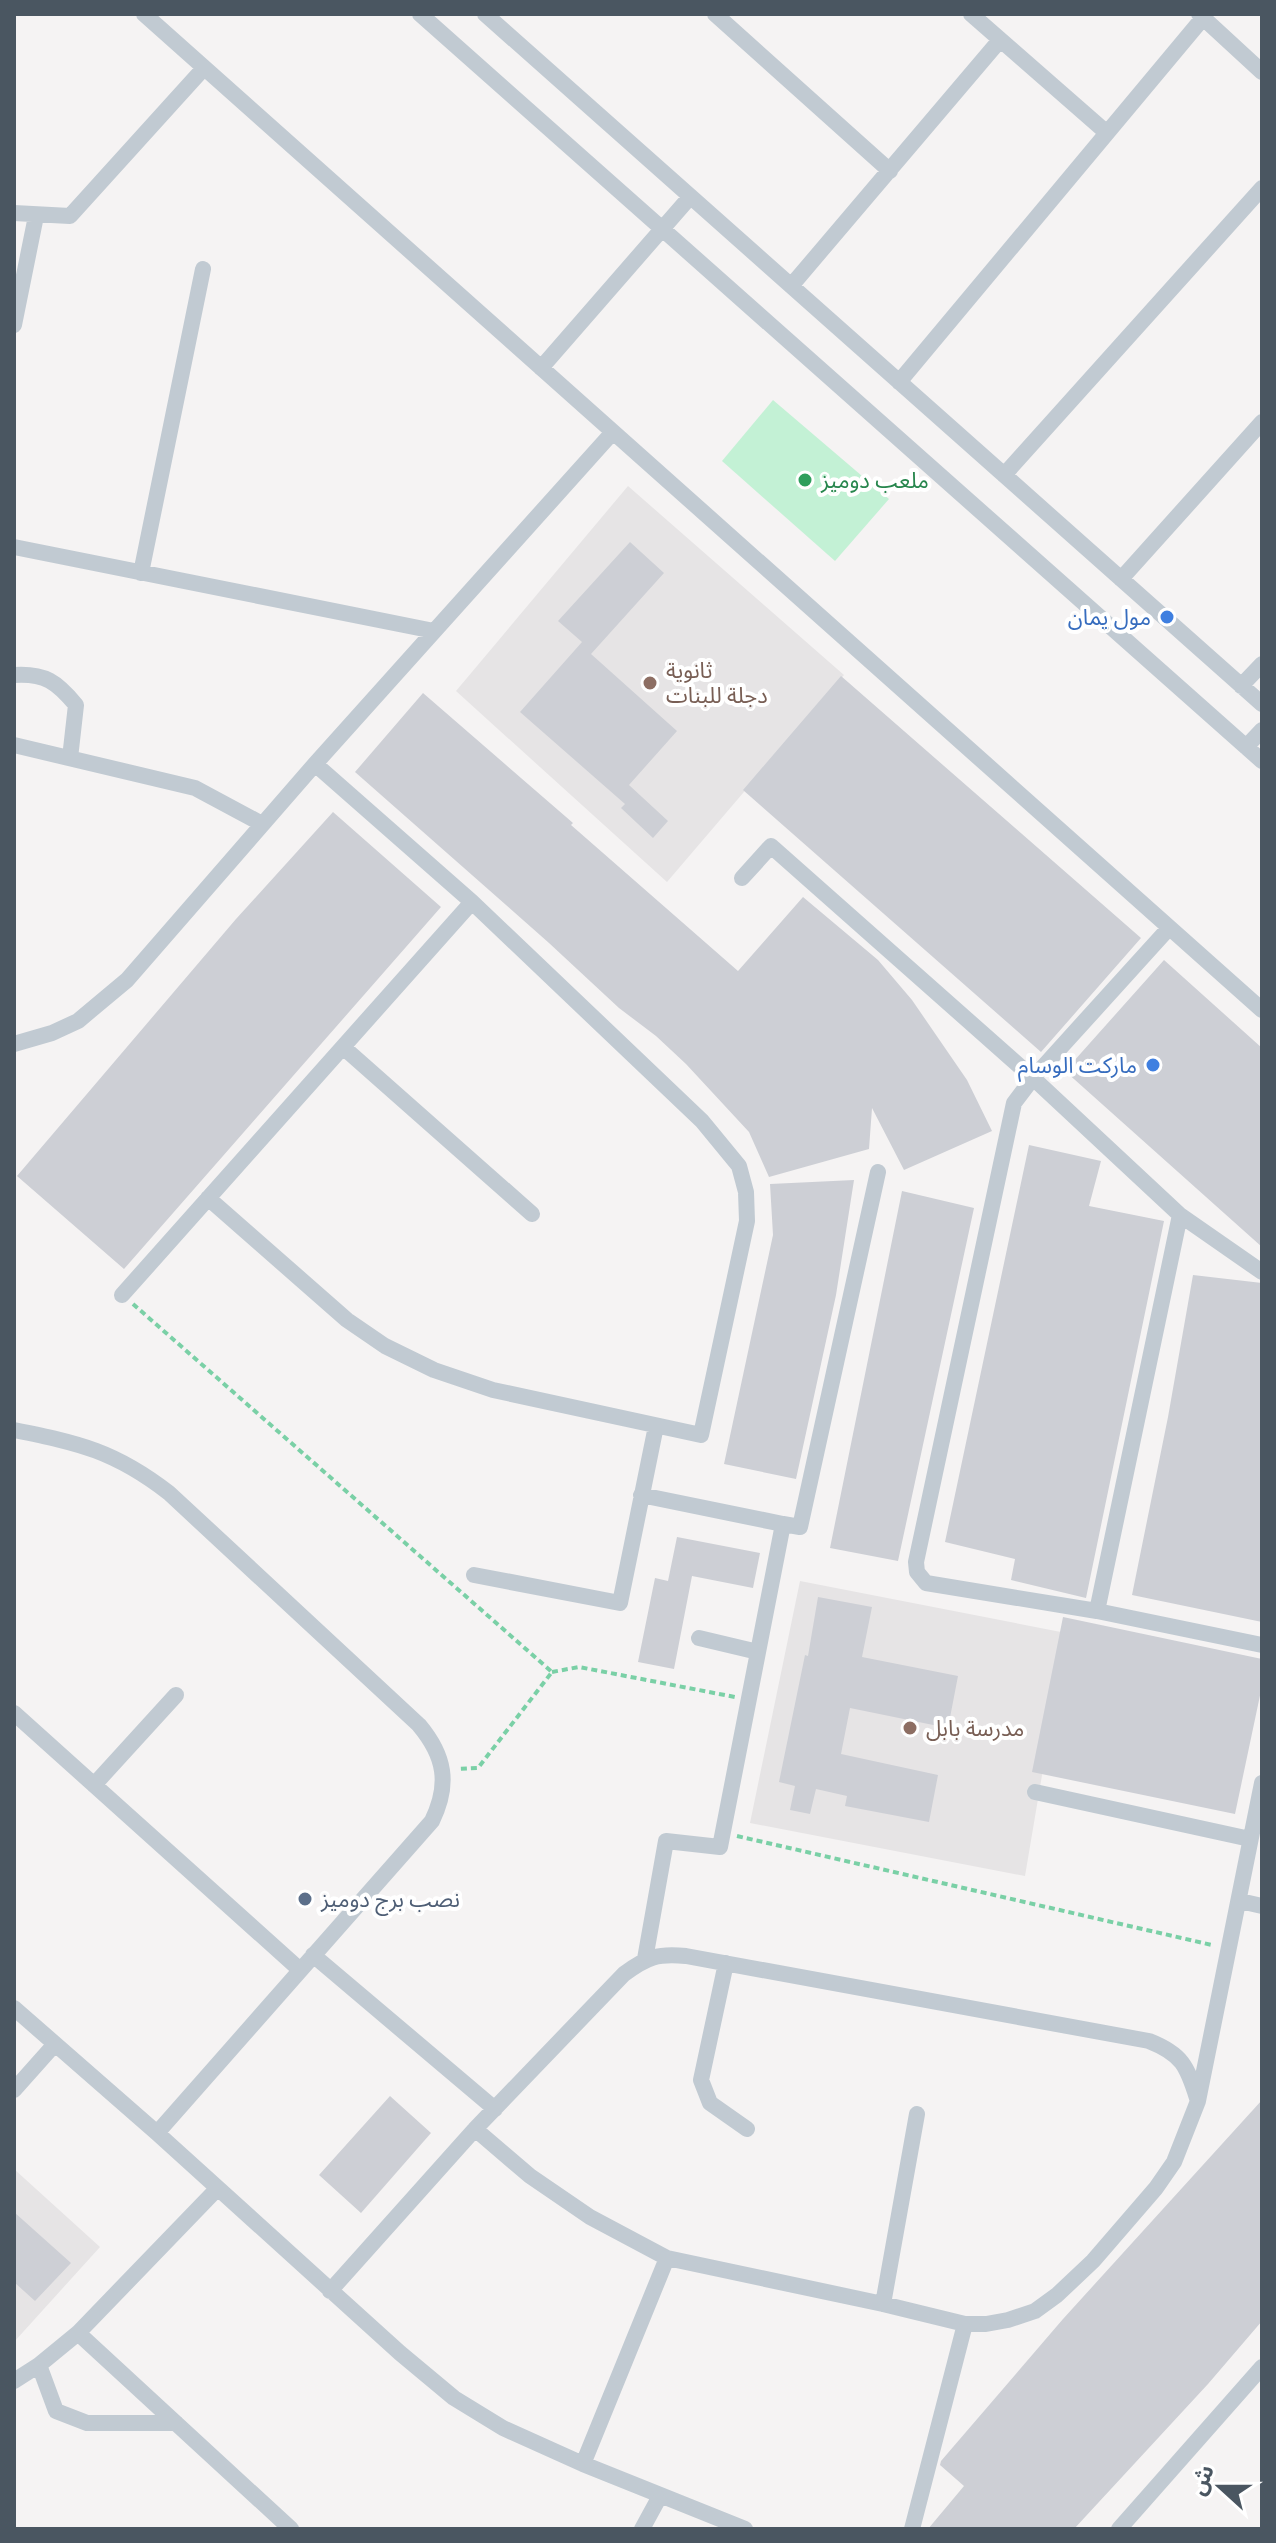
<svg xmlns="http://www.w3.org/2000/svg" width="1276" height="2543" viewBox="0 0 1276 2543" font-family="'Public Sans','Noto Sans Arabic',sans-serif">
<rect width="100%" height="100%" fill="#f5f3f3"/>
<path fill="#e6e4e5" d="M628,486L844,675L667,882L456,691Z
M800,1581L1066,1633L1025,1876L750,1823Z
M14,2169L100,2247L14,2342Z"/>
<path fill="#c3f1d5" d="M773,400L889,499L835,561L722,461Z"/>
<path fill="#cdcfd5" d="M630,542L664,573L591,654L677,731L629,785L668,821L653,838L621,808L625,804L520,712L582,642L558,621Z
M841,676L1141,938L1041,1052L743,790Z
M423,693L573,823L571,825L738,971L803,897L878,960L912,1000L967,1080L992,1131L904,1170L872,1108L869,1149L769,1177L749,1132L686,1064L656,1036L619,1008L549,943L355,772Z
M333,812L441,907L124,1269L17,1176L236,919Z
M1164,960L1262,1048V1247L1065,1071Z
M1029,1145L1101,1161L1089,1206L1164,1221L1086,1598L1011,1580L1015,1559L945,1542Z
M854,1180L836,1295L796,1479L724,1464L773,1235L770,1184Z
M902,1191L974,1208L898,1561L830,1548Z
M1193,1275L1262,1283V1622L1132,1595L1168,1417Z
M677,1537L760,1553L753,1588L692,1576L674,1669L638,1662L655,1578L668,1581Z
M818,1597L872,1607L862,1657L958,1676L948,1728L850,1708L841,1754L938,1775L929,1822L845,1806L847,1796L816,1789L810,1814L790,1810L795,1786L779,1782L805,1655L808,1656Z
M1063,1617L1262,1659V1686L1235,1814L1032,1772Z
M390,2096L431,2133L361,2213L319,2175Z
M1262,2100V2321L1208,2384L1074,2529H928L964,2486L940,2465L941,2461L1063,2319Z
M14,2212L71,2263L35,2301L14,2282Z"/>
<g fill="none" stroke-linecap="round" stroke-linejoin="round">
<path stroke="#7ad0a6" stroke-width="4" stroke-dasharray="6 4" stroke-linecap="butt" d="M133,1304L552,1672L478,1768L458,1769
M552,1672L579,1667L735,1697
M737,1836L1212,1945"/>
<path stroke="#c1cad2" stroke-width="16" d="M144,14L1262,1010
M420,14L1262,761
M485,14L1262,704
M715,14L890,171
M971,14L1107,133
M1199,14L1262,72
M14,213L70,216L204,68
M791,286L1000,40
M14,325L36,216
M541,368L690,197
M899,382L1203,18
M1004,475L1262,188
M14,547L434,631
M141,573L203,269
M1121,579L1262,422
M14,675C45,673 57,682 76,705L70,758
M1241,686L1262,664
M14,745L195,788L262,824
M1246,747L1262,730
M742,878L771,846L1033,1078L1180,1215L1097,1611
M1169,928L1033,1078L1014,1103L916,1562L917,1572L926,1583L1097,1611L1262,1645
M14,1044L52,1033L78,1021L127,980L315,764L613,432
M343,1047L532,1214
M208,1198L347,1320L385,1346L434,1370L493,1390L701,1435L747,1221L746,1192L739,1166L702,1121L472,902L315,764
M1180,1215L1262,1272
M122,1295L472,902
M14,1430C79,1443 115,1451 169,1493L419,1725C445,1756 450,1784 432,1821L157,2133
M641,1495L783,1524
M474,1575L620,1603L656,1426
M699,1638L758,1652
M14,1713L299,1969
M94,1785L176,1695
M1035,1792L1250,1839
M1240,1901L1262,1906
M313,1955L495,2109
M645,1959L666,1841L720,1847L783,1524L800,1527L878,1172
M726,1963L701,2080L710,2103L747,2129
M14,2008L157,2133L400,2353L454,2398L503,2428L583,2464L745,2529
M14,2090L55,2044
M475,2129L530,2176L590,2217L667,2258L883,2304L965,2324H986L1008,2320L1035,2311L1057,2295L1093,2261L1156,2188L1174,2162L1198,2101L1262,1783
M330,2291L475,2129L624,1974C647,1957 658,1953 686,1956L1149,2041C1182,2054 1187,2066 1197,2098
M883,2304L917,2114
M78,2333L291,2529
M39,2365L56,2411L87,2423H176
M14,2381L39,2365L78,2333L217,2189
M583,2464L667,2258
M642,2529L660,2496
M912,2529L965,2324
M1119,2529L1262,2367"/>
</g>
<circle fill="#2e9e5b" stroke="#fff" stroke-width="3" cx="805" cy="480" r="8"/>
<g fill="#3f7fe0" stroke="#fff" stroke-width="3">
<circle cx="1167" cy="617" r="8"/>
<circle cx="1153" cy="1065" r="8"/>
</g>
<g fill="#8d6e63" stroke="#fff" stroke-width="3">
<circle cx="650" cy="683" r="8"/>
<circle cx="910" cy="1728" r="8"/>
</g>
<circle fill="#5c6f8a" stroke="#fff" stroke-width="3" cx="305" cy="1899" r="8"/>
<g text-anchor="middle" stroke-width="8" stroke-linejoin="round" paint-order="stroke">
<g font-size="22" fill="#27864d" stroke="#fff" text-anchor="start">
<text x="821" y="488">ملعب دوميز</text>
</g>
<g font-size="22" fill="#366cbe" stroke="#fff" text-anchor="end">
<text x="1151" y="625">مول يمان</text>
<text x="1137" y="1073">ماركت الوسام</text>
</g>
<g font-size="22" fill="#785e54" stroke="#fff" text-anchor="start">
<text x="666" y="678">ثانوية<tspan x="666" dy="25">دجلة للبنات</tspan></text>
<text x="926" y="1736">مدرسة بابل</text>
</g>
<g font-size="22" fill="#4e5e75" stroke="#fff" text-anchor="start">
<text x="321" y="1907">نصب برج دوميز</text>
</g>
</g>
<rect width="1276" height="2543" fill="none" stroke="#4a5661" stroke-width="32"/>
<g transform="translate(1220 2487) rotate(291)" stroke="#ffffff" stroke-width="6" paint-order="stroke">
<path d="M0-6L14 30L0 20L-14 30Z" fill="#4a5661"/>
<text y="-12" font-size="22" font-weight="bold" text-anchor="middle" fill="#4a5661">ش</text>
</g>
</svg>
